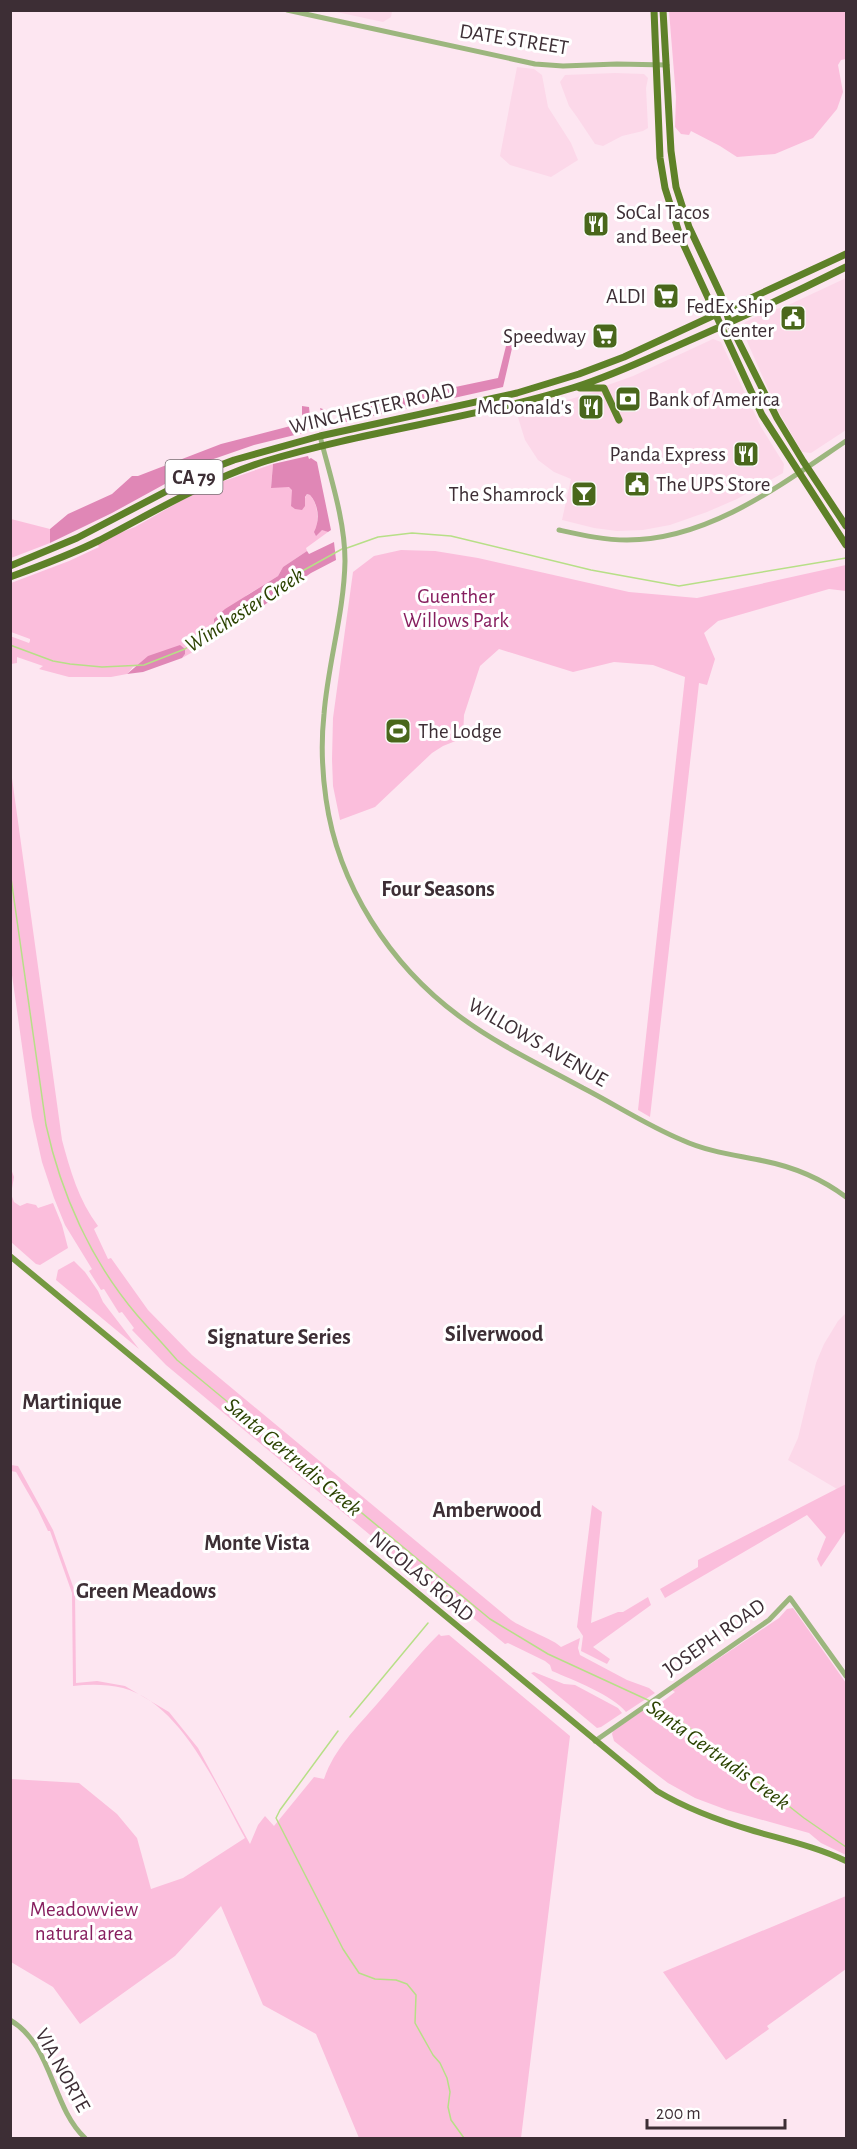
<svg xmlns="http://www.w3.org/2000/svg" width="857" height="2149" viewBox="0 0 857 2149" font-family="'Alegreya Sans',sans-serif">
<rect width="100%" height="100%" fill="#fde6f1"/>
<path fill="#fcd8e9" d="M332,11L392,10V11L391,17L383,22Z
M517,67L534,69L542,75L548,107L571,143L578,160L551,177L510,165L500,156Z
M615,73L644,74L648,78L646,88L648,128L643,131L622,136L603,146L595,144L577,117L569,106L560,82L565,75Z
M846,278V430L811,453L802,452L777,409L742,330L745,322L769,311L784,307Z
M713,339L721,342L761,427L784,464L783,473L737,499L707,512L670,525L643,530L617,531L594,528L562,520L571,479L554,472L538,460L525,440L516,411L571,399L597,391L605,386L633,376Z
M846,1313V1484L837,1489L788,1460L798,1438L816,1363L824,1344L838,1321Z"/>
<path fill="#fbbedc" d="M669,11H846V59L841,60L838,65L843,92L837,109L813,138L775,154L737,157L720,146L691,131L689,135L681,134L675,127L676,97Z
M273,464L271,487H290L293,490L291,506H305V498L307,494L310,495C318,504 318,516 317,527L328,532L306,548L307,551L283,567L278,576L247,595L214,629L219,636L212,639L209,635L196,644L200,648L182,658L185,654L133,667L127,674L111,677H69L39,669L43,666L17,657V663L11,664L10,636L29,643L30,641V639L11,632V583L69,561L99,547L96,542L135,527L193,494L221,482Z
M11,519L50,529V543L11,558Z
M401,550L435,551L478,558L629,592L697,598L846,565V591L829,589L718,621L704,633L715,659L707,685L699,683L650,1117L638,1110L685,677L653,665L614,662L573,672L499,649L480,666L464,715L463,738L443,746L432,753L375,807L340,820L333,786L332,759L333,718L353,572L374,556Z
M11,771L62,1140C70,1170 79,1201 98,1226L94,1229L108,1259L111,1258L148,1310L192,1355L511,1620C522,1628 555,1640 561,1647L580,1638L578,1648L580,1655L627,1680L649,1688L655,1693L626,1712C614,1696 571,1679 552,1671L550,1665L545,1661L508,1643L505,1644L437,1588L435,1589L166,1365L132,1330L134,1328L122,1312L119,1313L104,1289L101,1290L89,1271L92,1269L65,1225L54,1198L42,1162L32,1117L10,961Z
M10,1166L14,1177L11,1194L14,1202L20,1206L27,1203L36,1205L38,1208L53,1203L62,1225L68,1248L40,1265L36,1264L11,1242Z
M74,1261L85,1272L98,1291L103,1302L139,1349L56,1280L58,1270Z
M11,1465L18,1466L53,1530L75,1592L76,1683L97,1681L125,1686L169,1712L198,1748L250,1844L258,1825L265,1816L274,1826L314,1777L324,1779C334,1749 357,1727 377,1704C398,1680 417,1656 439,1634L441,1636L449,1635L570,1736L521,2138H359L316,2034L263,2005L221,1906L175,1956L80,2024L53,1987L11,1962V1779L79,1783L117,1814L137,1838L151,1889L183,1878L245,1838C218,1789 181,1703 123,1688C106,1684 90,1684 73,1686L72,1593L50,1531H48L38,1510L16,1472L11,1471Z
M846,1484V1530L821,1567L817,1559L826,1537L807,1515L665,1598L660,1589L698,1567V1560Z
M592,1505L602,1512L591,1623L618,1612H623L648,1597L651,1605L593,1647L610,1659L607,1664L581,1651L583,1636L577,1627Z
M793,1608L846,1683V1855L821,1843L809,1833L727,1810L695,1798L668,1783L643,1764L614,1741L612,1734L613,1731L642,1711H650L675,1692L672,1690L779,1618L787,1609Z
M534,1672L564,1684L575,1685L618,1708L622,1713L601,1727L597,1728L531,1673Z
M846,1896V1969L767,2026L769,2029L726,2060L663,1972Z"/>
<path fill="#e087b6" d="M507,342L513,344L503,387L351,421L329,425L324,423L320,408L323,409L330,421L343,418L351,409L498,378Z
M302,406L309,407L311,425L307,432L254,445L205,462L112,513L50,543V529L68,514L112,494L132,476H138L221,444L302,423Z
M308,456L309,459L311,458L317,462L331,530L328,532L322,530L316,536L314,532C320,521 319,505 310,495L307,494L305,497V506L302,510L295,509L291,506L292,490L289,487L271,488L273,464Z
M334,542L336,560L311,573L219,636L214,629V619L225,609L278,576L283,567L307,551L309,554Z
M180,645L185,649V654L182,658L143,672L127,674L148,656Z"/>
<g fill="none" stroke-linecap="round" stroke-linejoin="round">
<path stroke="#b7df87" stroke-width="1.5" d="M347,548L378,537L412,533L451,536L591,570L679,586L846,558
M10,645L53,661L70,664L102,667L144,665L185,649L277,585L342,549
M10,871L46,1125C61,1194 91,1261 137,1315C150,1330 164,1345 177,1360L490,1619L548,1654L650,1701
M446,1596L450,1588
M654,1703L683,1723L804,1818L846,1847
M350,1717L428,1623
M338,1731L280,1810L276,1818L343,1949L359,1973L375,1979L396,1980L407,1984L416,1995L415,2023L433,2055L440,2063L447,2078L450,2092L448,2107L451,2120L464,2138"/>
<path stroke="#9cb67e" stroke-width="5" d="M287,10L535,64L563,66L617,64L667,65
M320,436C330,476 345,520 345,561C344,613 328,663 324,714C321,742 322,771 326,799C338,885 390,965 459,1016C498,1045 541,1065 583,1088C616,1105 648,1126 682,1140C708,1152 736,1155 764,1161C794,1167 822,1179 846,1197
M559,530C582,535 604,540 627,540C709,540 782,484 846,441
M595,1741L769,1620L790,1598L846,1676
M10,2020C53,2045 51,2106 85,2138"/>
<path stroke="#749941" stroke-width="6" d="M10,1256L657,1791C687,1809 720,1821 754,1831C785,1840 817,1847 846,1861"/>
<path stroke="#5e8128" stroke-width="7" d="M654,10L660,158L665,188L681,239L762,415L846,545
M663,10L671,151L676,187L689,227L721,295L730,324L777,418L803,461L846,526
M580,388H604L619,420
M10,566L77,538L205,471L234,460L320,436L517,393L579,374L624,357L846,254
M10,577C40,566 70,555 98,541C154,512 206,480 266,461C365,431 470,419 569,389C604,379 637,363 670,349C730,323 788,296 846,267"/>
</g>
<defs>
<g id="restaurant-square" transform="scale(1.35)"><rect x="-9" y="-9" width="18" height="18" rx="4" fill="#49671b" stroke="#fff"/><path d="M-5-6h1v4h1v-4h1v4h1v-4h1v5L-1.5 .5V6h-2V.5L-5-1ZM5-6V6H3V1.5H1.5Q1.5-4 5-6Z" fill="#fff"/></g>
<g id="supermarket-square" transform="scale(1.35)"><rect x="-9" y="-9" width="18" height="18" rx="4" fill="#49671b" stroke="#fff"/><path d="M-6-5.5h2.5l.6 2H6L4.5 2H-2.5L-4.4-4H-6ZM-1.5 3.2a1.3 1.3 0 1 0 .1 0ZM3 3.2a1.3 1.3 0 1 0 .1 0Z" fill="#fff"/></g>
<g id="civic-square" transform="scale(1.35)"><rect x="-9" y="-9" width="18" height="18" rx="4" fill="#49671b" stroke="#fff"/><path d="M-.6-6.5H3V-4.5H.6V-3L4-1V1h2V6H-6V1h2V-1L-.6-3ZM-1.2 2.5V6h2.4V2.5Z" fill="#fff"/></g>
<g id="bank-square" transform="scale(1.35)"><rect x="-9" y="-9" width="18" height="18" rx="4" fill="#49671b" stroke="#fff"/><path d="M-6-4H6V4H-6ZM0-2.3a2.3 2.3 0 1 0 0 4.6a2.3 2.3 0 1 0 0-4.6Z" fill="#fff"/></g>
<g id="bar-square" transform="scale(1.35)"><rect x="-9" y="-9" width="18" height="18" rx="4" fill="#49671b" stroke="#fff"/><path d="M-6-5H6L.8 .8V4.5H3.5V6h-7V4.5H-.8V.8Z" fill="#fff"/></g>
<g id="stadium-square" transform="scale(1.35)"><rect x="-9" y="-9" width="18" height="18" rx="4" fill="#49671b" stroke="#fff"/><path d="M0-5a6.5 5 0 1 0 0 10a6.5 5 0 1 0 0-10ZM-3.5-1.8h7v3.6h-7Z" fill="#fff"/></g>
</defs>
<g fill-rule="evenodd">
<use href="#restaurant-square" x="596" y="224"/>
<use href="#supermarket-square" x="666" y="296"/>
<use href="#civic-square" x="793" y="318"/>
<use href="#supermarket-square" x="605" y="336"/>
<use href="#bank-square" x="628" y="399"/>
<use href="#restaurant-square" x="591" y="407"/>
<use href="#restaurant-square" x="746" y="454"/>
<use href="#civic-square" x="637" y="484"/>
<use href="#bar-square" x="584" y="494"/>
<use href="#stadium-square" x="398" y="731"/>
</g>
<g text-anchor="middle" stroke-width="6" stroke-linejoin="round" paint-order="stroke">
<rect fill="#fff" stroke="#776d72" stroke-width="1.5" x="165.5" y="460" width="57" height="34" rx="4.5"/>
<g font-size="20" font-weight="bold" fill="#3d2e35">
<text x="194" y="484">CA 79</text>
</g>
<g font-size="21" fill="#3d2e35" stroke="#fff">
<text transform="translate(514 39) rotate(9)" y="7">DATE STREET</text>
<text transform="translate(372 408) rotate(-13)" y="7">WINCHESTER ROAD</text>
<text transform="translate(538 1042) rotate(30)" y="7">WILLOWS AVENUE</text>
<text transform="translate(422 1576) rotate(40)" y="7">NICOLAS ROAD</text>
<text transform="translate(714 1637) rotate(-35)" y="7">JOSEPH ROAD</text>
<text transform="translate(63 2070) rotate(61)" y="7">VIA NORTE</text>
</g>
<g font-size="21" fill="#3d2e35" stroke="#fff" text-anchor="end">
<text x="616" y="219" text-anchor="start">SoCal Tacos<tspan x="616" dy="24">and Beer</tspan></text>
<text x="646" y="303">ALDI</text>
<text x="774" y="313">FedEx Ship<tspan x="774" dy="24">Center</tspan></text>
<text x="586" y="343">Speedway</text>
<text x="648" y="406" text-anchor="start">Bank of America</text>
<text x="572" y="414">McDonald's</text>
<text x="726" y="461">Panda Express</text>
<text x="656" y="491" text-anchor="start">The UPS Store</text>
<text x="564" y="501">The Shamrock</text>
<text x="418" y="738" text-anchor="start">The Lodge</text>
</g>
<g font-size="21" fill="#871f5f" stroke="#fff">
<text x="456" y="603">Guenther<tspan x="456" dy="24">Willows Park</tspan></text>
<text x="84" y="1916">Meadowview<tspan x="84" dy="24">natural area</tspan></text>
</g>
<g font-size="22" font-style="italic" fill="#2b4200" stroke="#fff">
<text transform="translate(244 609) rotate(-33)" y="8">Winchester Creek</text>
<text transform="translate(294 1456) rotate(40)" y="8">Santa Gertrudis Creek</text>
<text transform="translate(719 1754) rotate(36)" y="8">Santa Gertrudis Creek</text>
</g>
<g font-size="22" font-weight="bold" fill="#3d2e35" stroke="#fff">
<text x="438" y="896">Four Seasons</text>
<text x="494" y="1341">Silverwood</text>
<text x="279" y="1344">Signature Series</text>
<text x="72" y="1409">Martinique</text>
<text x="487" y="1517">Amberwood</text>
<text x="257" y="1550">Monte Vista</text>
<text x="146" y="1598">Green Meadows</text>
</g>
</g>
<rect width="857" height="2149" fill="none" stroke="#3d2e35" stroke-width="24"/>
<path d="M647 2119v9h138v-9" fill="none" stroke="#3d2e35" stroke-width="3"/>
<text x="656" y="2119" font-size="18" fill="#3d2e35" stroke="#ffffff" stroke-width="4.5" paint-order="stroke">200 m</text>
</svg>
